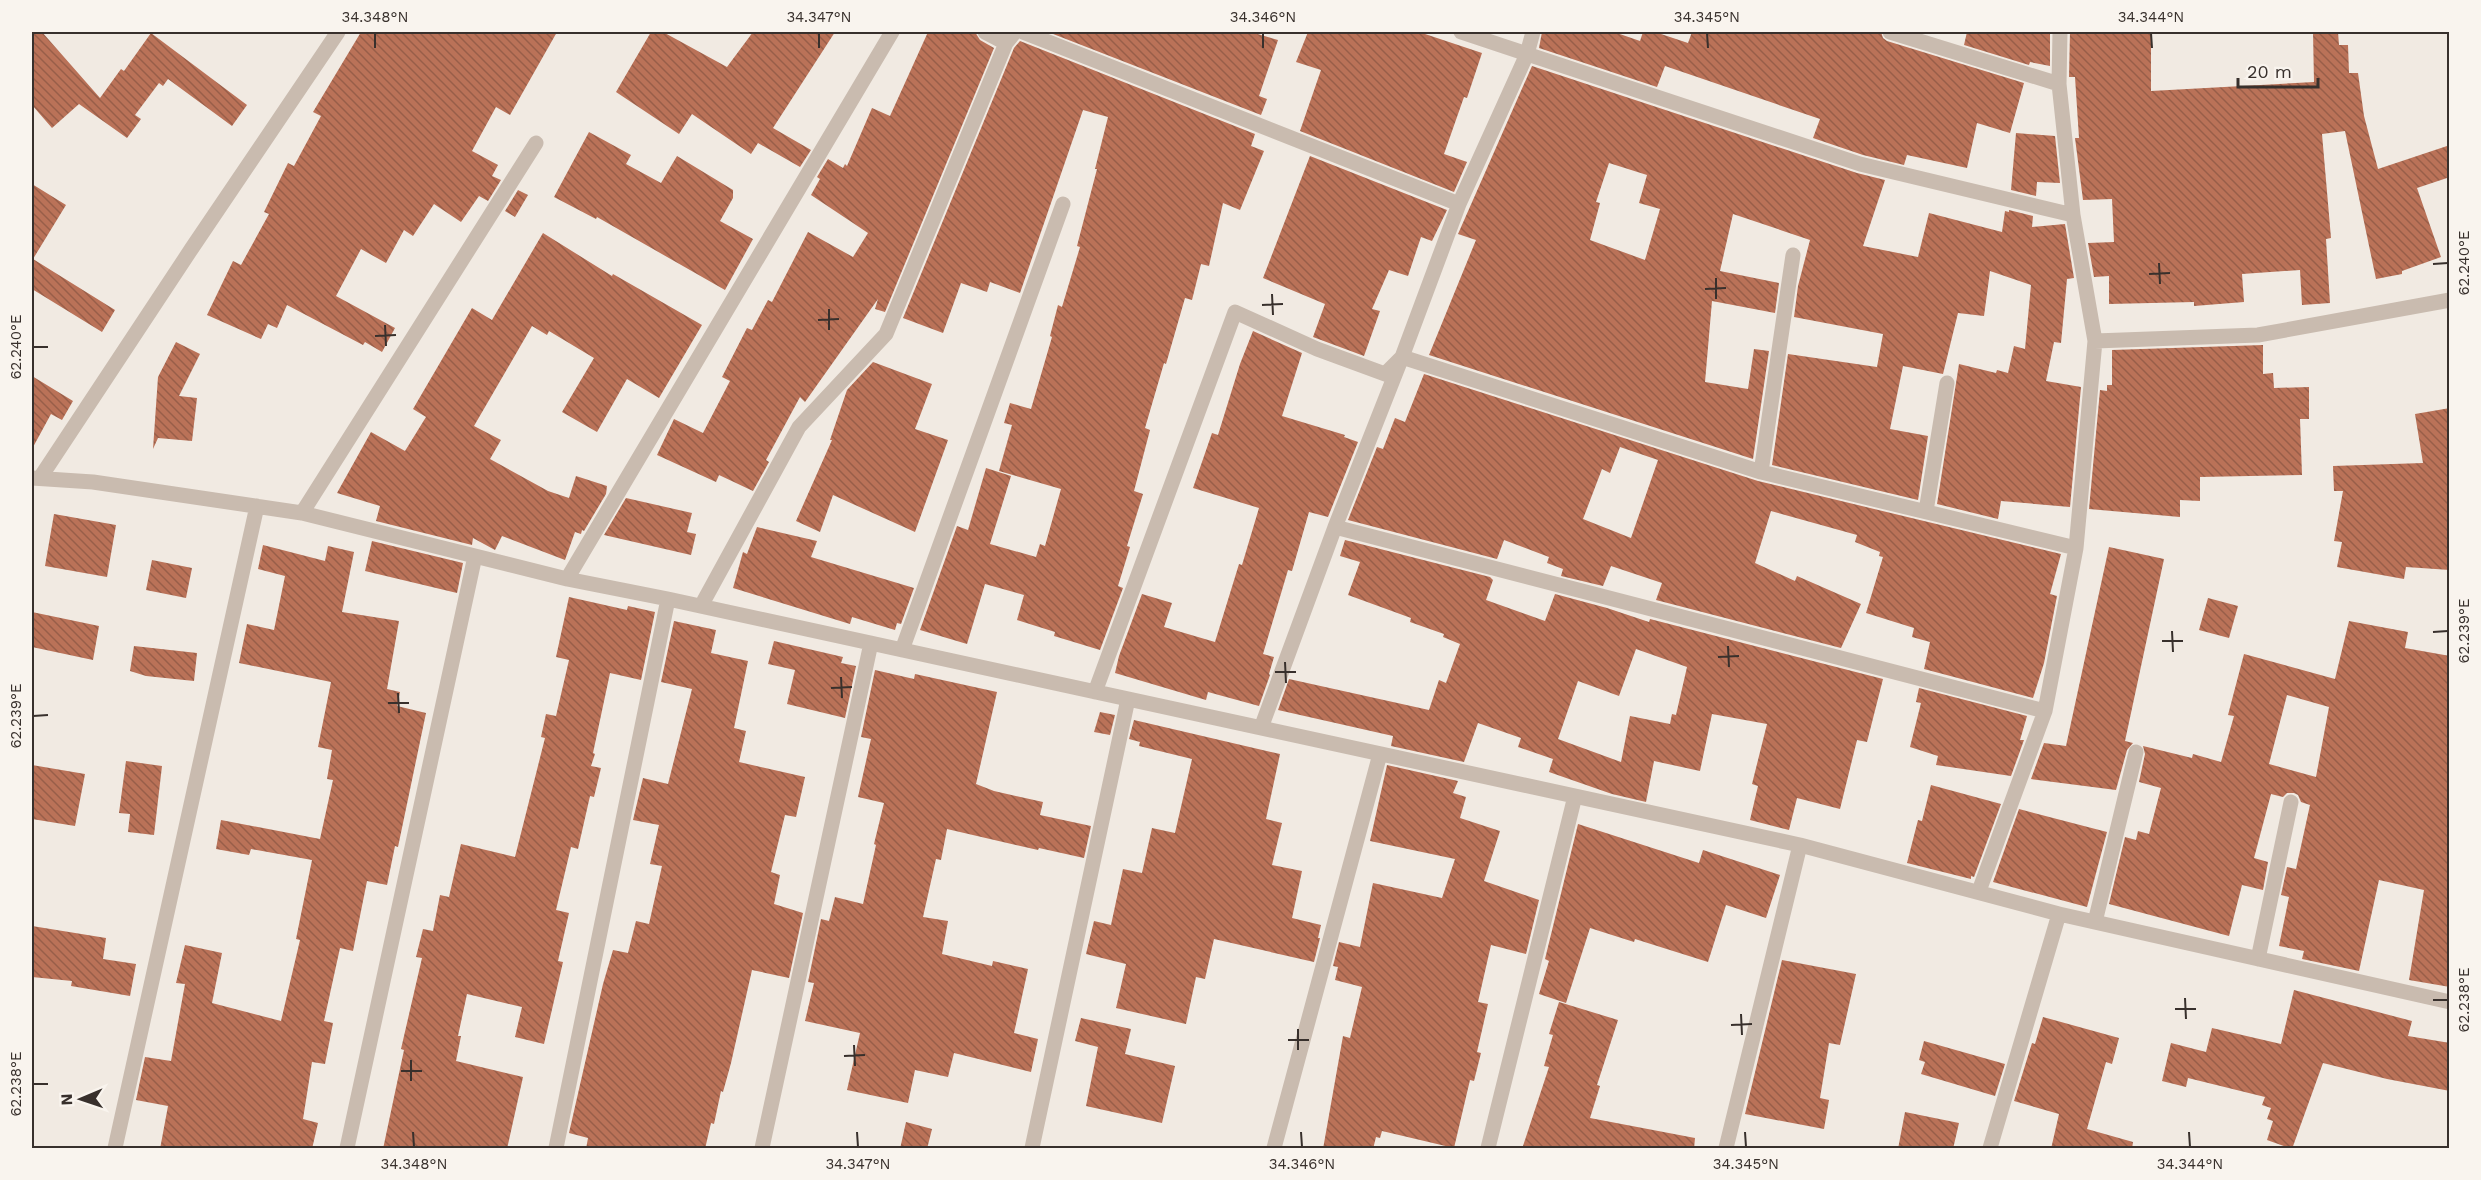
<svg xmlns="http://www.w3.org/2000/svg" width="2481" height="1180" viewBox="0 0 2481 1180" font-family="'Work Sans',sans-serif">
<defs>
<pattern id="building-back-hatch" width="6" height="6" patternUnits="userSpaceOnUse" patternTransform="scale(1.5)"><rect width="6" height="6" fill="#ba7258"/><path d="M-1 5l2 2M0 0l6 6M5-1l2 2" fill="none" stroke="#985e49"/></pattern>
</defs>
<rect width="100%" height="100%" fill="#f1eae2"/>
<path fill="url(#building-back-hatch)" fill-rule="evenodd" d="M32,32H42L100,98L121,69L124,71L151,33L247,105L232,126L168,79L163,86L159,83L135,115L141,119L127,138L79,104L52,128L32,105Z
M361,32H557L510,115L496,107L472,151L498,165L492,176L501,180L488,201L479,196L461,222L434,204L413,236L404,230L386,263L361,249L336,296L395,328L382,352L365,342L363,345L287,305L277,328L268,324L261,339L207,315L233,261L241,265L269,214L264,212L288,163L294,166L321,116L313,112Z
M651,32H663L727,67L753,32H835L773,128L811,150L800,167L758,143L751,154L692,114L679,134L616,92Z
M928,32H975L980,40L994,48L885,312L875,309L878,299L805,402L800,397L766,460L769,462L753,491L719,475L716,482L657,455L674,419L703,433L730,381L722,377L747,328L752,330L768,300L772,302L808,232L853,257L868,233L811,195L820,179L817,177L828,159L843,168L845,164L847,166L872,108L890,116Z
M1048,32H1251L1278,40L1259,96L1267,99L1261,115Z
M1308,32H1419L1482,53L1467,98L1464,97L1444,154L1467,162L1454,192L1300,131L1321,70L1296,62Z
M1542,32H1614L1640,41L1643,32H1655L1688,43L1692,32H1881L1883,38L1887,41L2024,83L2010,133L1977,123L1967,168L1907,155L1904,165L1863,155L1813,138L1820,119L1665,66L1657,87L1539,48Z
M1967,32H2050V66L2030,62L2029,65L1964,45Z
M2070,32H2151V91L2314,82L2313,32H2338L2339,45H2348L2349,73H2358L2364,116L2378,169L2450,145V177L2417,188L2441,257L2402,271V274L2376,279L2345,131L2322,134L2331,238L2326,239L2330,303L2302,305L2300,270L2242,274L2244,302L2194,306V302L2109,304V276L2094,277L2088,243L2114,242L2112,199L2083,200L2075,138H2079L2075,77H2069Z
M1020,41L1255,134L1251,146L1264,151L1240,210L1223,203L1209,266L1201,264L1192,300L1185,298L1166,364L1164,363L1145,428L1150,430L1134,491L1143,494L1127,546L1130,547L1118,586L1123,588L1100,650L1054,636L1055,632L1017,620L1024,595L985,584L967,644L920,630L957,526L968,530L986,468L1011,476L990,544L1036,557L1040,544L1045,546L1061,489L999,471L1012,425L1004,423L1010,403L1031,409L1052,337L1050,336L1058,305L1062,307L1080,247L1077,246L1097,169H1095L1108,117L1083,110L1020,293L990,282L987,292L961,283L943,333L903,318L1014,48Z
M1532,66L1857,173L1885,180L1863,246L1918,257L1929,213L2002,232L2005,211L2009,212V210L2033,216L2032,227L2065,224L2074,278L2067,279L2061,343L2054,342L2046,381L2081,387L2070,507L2001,501L1998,519L1937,504L1959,364L1996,373L1997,370L2008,373L2014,346L2025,349L2031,285L1990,271L1984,316L1958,313L1943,374L1903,366L1890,429L1928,436L1918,500L1772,465L1788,354L1877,367L1883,334L1794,317L1798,286L1810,240L1733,214L1720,271L1779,283L1775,313L1712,301L1705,382L1748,389L1754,349L1769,351L1753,459L1429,355L1476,240L1458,234ZM1609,163L1647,175L1639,203L1660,209L1645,260L1590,240L1600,203L1596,202Z
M589,132L631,155L626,164L661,183L677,156L733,190V198L720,221L753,239L725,290L597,217L596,219L554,197Z
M2016,133L2055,136L2060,183L2037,182L2036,196L2011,190Z
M1310,156L1447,210L1432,241L1421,237L1408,276L1389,270L1372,309L1380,311L1364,356L1313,337L1325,304L1263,278Z
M32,184L66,205L33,259L115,310L102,332L32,289Z
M518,190L528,195L515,217L505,211Z
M543,233L612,276L613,274L702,325L659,398L627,379L597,432L562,412L594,358L549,331L547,335L532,326L474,426L501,440L490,459L548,491L569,498L576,476L607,486L606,494L584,531L582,530L581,534L575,532L565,560L502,536L495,550L473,538L472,545L376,521L380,506L337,493L371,432L405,451L426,417L413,409L472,308L492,320Z
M1253,331L1302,353L1282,416L1345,435L1344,437L1358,442L1328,517L1309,512L1292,571L1288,570L1263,654L1274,657L1269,674L1270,675L1259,706L1208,692L1206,700L1115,673L1119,656L1142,594L1172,603L1164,627L1215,642L1239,564L1242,565L1259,508L1193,488L1212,433L1218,435L1240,364Z
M176,342L200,354L179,396L197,398L192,441L158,438L153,449L158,377Z
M2263,345V374L2273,373L2274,388L2309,387V419H2300L2302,475L2200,477V501L2180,500V517L2089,509L2100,390L2107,391V385H2112V350Z
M873,362L932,384L915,429L948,440L915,532L833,495L820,532L796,521L832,440H830L847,390Z
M1424,374L1758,481L2061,554L2050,594L2057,596L2044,663L2033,698L1924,669L1930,642L1912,637L1914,628L1866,613L1883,557L1879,556L1880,552L1855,542L1857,535L1771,511L1755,563L1795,581L1797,576L1861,604L1841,648L1656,600L1662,583L1611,566L1603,586L1561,576L1563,569L1547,563L1549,557L1504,540L1497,559L1348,520L1377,447L1383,449L1395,418L1405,422ZM1620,447L1658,460L1631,538L1583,519L1602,469L1610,473Z
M32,376L73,401L62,420L51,414L32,449Z
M2450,408V570L2406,567L2404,579L2337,567L2342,542L2334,541L2343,491H2334L2333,466L2423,463L2415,414Z
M626,498L692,513L687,532L696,534L691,555L604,535Z
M54,514L116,525L107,577L45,566Z
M757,527L817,541L811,557L914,588L901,624L897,623L895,630L852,617L850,624L733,588L743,552L747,554Z
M1345,540L1490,577L1493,580L1486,600L1545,621L1555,594L1607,608L1649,622L1650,619L1883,679L1867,742L1857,740L1840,809L1797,798L1789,830L1750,820L1758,786L1752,784L1767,724L1712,714L1700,771L1654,761L1646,802L1612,794L1549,772L1553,759L1518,747L1521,738L1478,723L1464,762L1391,746L1393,736L1278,710L1289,679L1429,710L1439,680L1446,683L1460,644L1443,637L1444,634L1410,622L1411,618L1348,595L1360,562L1340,556ZM1636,649L1687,667L1676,715L1672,714L1670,724L1630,716L1621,762L1558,739L1578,681L1619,696Z
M372,541L463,563L457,593L365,571Z
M263,545L325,561L328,546L354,552L342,612L399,621L387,689L400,692L397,706L426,713L398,847L395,846L387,885L367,881L353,951L340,948L324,1021L333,1023L325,1064L312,1062L303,1119L318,1123L312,1149H160L168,1106L136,1100L145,1057L171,1061L185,984L176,983L185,945L222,953L212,1003L281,1021L300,940L296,939L312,860L251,849L249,855L216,849L221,820L320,839L333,780L327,779L332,750L318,747L331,682L239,663L247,624L274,630L285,576L258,569Z
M2109,547L2164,559L2125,741L2133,743L2127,750L2116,790L2031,779L2044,743L2066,746Z
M152,560L192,568L186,598L146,590Z
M569,597L627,610L628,606L655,612L641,680L610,673L593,753L595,754L591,766L601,768L594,797L590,796L578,849L571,847L556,910L569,913L558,961L563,962L544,1044L515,1037L522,1007L467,994L458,1036H461L456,1061L523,1077L507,1149H383L404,1050L401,1049L422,958L416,957L423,929L433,931L440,895L449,897L461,844L515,857L545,738L541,737L546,714L556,716L569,660L556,657Z
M2208,598L2238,606L2229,638L2199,630Z
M32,612L99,626L93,660L32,647Z
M674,621L716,630L711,653L748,661L734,728L746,731L739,762L805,777L796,817L785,815L771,872L780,875L774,904L803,913L789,978L752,970L731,1063L723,1092L721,1091L714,1124L711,1123L705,1149H586L588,1138L569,1133L603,984L613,950L628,953L636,921L649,924L662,866L650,864L659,825L633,820L643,778L668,784L692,689L661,682Z
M2349,621L2408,632L2405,648L2450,656V987L2409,980L2424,890L2379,880L2359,971L2302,959L2304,951L2279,946L2289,897L2281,895L2287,867L2296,869L2310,805L2301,802L2298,795L2294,793H2287L2283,797L2271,794L2254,858L2268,862L2263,890L2242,885L2229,936L2109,904L2125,837L2136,840L2138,831L2149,834L2161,788L2139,782L2145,754L2143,746L2192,758L2193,754L2221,762L2234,716L2228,715L2244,654L2335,679ZM2287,695L2329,707L2316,777L2269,764Z
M774,641L843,657L841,663L856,666L845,718L787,704L795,670L768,664Z
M134,646L197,653L194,681L146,676L130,671Z
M875,670L914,679L915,674L997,692L976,784L994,791L1043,802L1040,815L1091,826L1084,858L1039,848L1038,850L947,829L941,860L936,859L923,917L948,921L942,954L992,966L993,961L1028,969L1014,1033L1038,1039L1031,1072L954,1053L948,1077L915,1070L908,1103L847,1090L860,1033L805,1021L814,983L808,982L821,919L829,921L835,897L863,904L876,845L874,844L884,803L858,797L871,739L861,737Z
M1919,688L2027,716L2020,740H2024L2011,776L1936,765L1938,756L1910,747L1921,703L1916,702Z
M1100,712L1115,715L1110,735L1094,732Z
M1134,720L1280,754L1266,819L1282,823L1272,865L1302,871L1292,918L1321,925L1318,938H1320L1314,962L1214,939L1205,979L1196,977L1186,1024L1116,1008L1126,964L1086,954L1094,921L1111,925L1123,869L1142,873L1152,828L1175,833L1192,759L1139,746L1140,742L1129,739Z
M126,761L162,766L154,835L128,832L130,814L119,813Z
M32,765L85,774L75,826L32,819Z
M1387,765L1458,781L1453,793L1466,797L1460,818L1500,831L1484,881L1539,900L1526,954L1491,945L1478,1002L1488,1004L1477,1052L1481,1053L1474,1081L1470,1080L1454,1148L1382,1131L1380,1138L1376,1137L1373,1149H1323L1343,1036L1350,1038L1362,987L1335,980L1338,967L1333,966L1339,942L1360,947L1373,883L1442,898L1455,859L1370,841Z
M1931,785L2001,804L1974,877L1971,876V879L1907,863L1918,820L1922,821Z
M2019,809L2107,832L2087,907L1993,882Z
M1578,824L1699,863L1703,850L1780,875L1766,918L1726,905L1708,962L1635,939L1634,942L1590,928L1566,1003L1539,994L1549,961L1545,959Z
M32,926L106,938L103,959L136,964L130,996L71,986L72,981L32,977Z
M1782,960L1856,974L1840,1045L1829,1043L1820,1098L1829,1100L1824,1129L1745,1114Z
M2294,990L2412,1021L2408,1036L2450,1043V1091L2387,1079L2323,1063L2292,1149L2267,1140L2273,1121L2267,1119L2271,1108L2262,1105L2265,1097L2188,1078L2186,1087L2162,1081L2171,1043L2206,1052L2212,1028L2281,1044Z
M1559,1002L1618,1020L1597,1085L1600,1086L1590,1118L1695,1138L1694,1149H1522L1549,1067L1544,1066L1553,1035L1549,1034Z
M2043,1017L2119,1038L2112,1064L2106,1062L2087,1129L2133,1142L2132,1149H2051L2059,1114L2014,1101L2032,1043L2035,1044Z
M1081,1018L1131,1029L1125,1054L1175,1066L1162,1123L1086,1106L1098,1047L1075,1041Z
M1924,1041L2005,1064L1995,1096L1921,1074L1925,1062L1919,1060Z
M1905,1112L1959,1123L1953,1149H1898Z
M906,1122L932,1129L927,1149H900Z"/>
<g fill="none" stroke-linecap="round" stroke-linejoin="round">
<path stroke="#c9bbaf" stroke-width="15" d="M985,32L1006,43
M1023,32L1459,204
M1461,32L1527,54L1533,32
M1890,32L2059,84L2073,215
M2059,84L2060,32
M2095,341L2258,335L2450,300
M1761,472L1793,255
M32,478L93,482L302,513L567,579L668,599L1800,845L2059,914L2450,1002
M40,478L192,248L338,32
M1926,511L1947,383
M302,513L536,143
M1335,527L2045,711
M567,579L892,32
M701,606L799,427L886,334L1006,43L1015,32
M902,650L1063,204
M1095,692L1235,312L1317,349L1385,374L1402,357L1459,204L1527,54L1860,164L2073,215L2095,341L2076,548
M1261,728L1335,527L1402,357L1761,472L2076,548L2045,711L1979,891
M2095,922L2136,752
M2258,959L2291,802
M115,1148L257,506
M347,1148L475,556
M556,1148L668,599
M762,1148L871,643
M1032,1148L1128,699
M1274,1148L1380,754
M1488,1148L1575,796
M1726,1148L1800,845
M1990,1148L2059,914"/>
</g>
<path fill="none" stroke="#38302c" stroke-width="2" d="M375,33V48M819,33V48M1263,33V48M1707,33L1708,48M2151,33L2152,48M2159,263L2160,284M2433,264L2448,263M2149,274L2170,273M1716,278V299M1705,289L1726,288M1272,294L1273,315M1262,305L1283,304M829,309V330M818,320L839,319M385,325L386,346M375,336L396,335M33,347H48M2172,631L2173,652M2433,632L2448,631M2162,641H2183M1728,646L1729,667M1718,657L1739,656M1285,662L1286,683M1275,672H1296M841,677L842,698M831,688L852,687M398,693L399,713M388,703H409M33,716L48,715M2185,998L2186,1019M2433,1000H2448M2175,1009H2196M1741,1014L1742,1035M1731,1025L1752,1024M1298,1029V1050M1288,1040H1309M854,1045L855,1066M844,1056L865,1055M411,1060V1081M401,1071H422M33,1084H48M413,1132L414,1147M857,1132L858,1147M1301,1132L1302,1147M1745,1132L1746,1147M2189,1132L2190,1147"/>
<rect width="2481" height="1180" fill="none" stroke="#f9f4ee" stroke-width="66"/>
<g transform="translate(81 1099) rotate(268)" stroke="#f9f4ee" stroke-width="4.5" paint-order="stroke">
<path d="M0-4.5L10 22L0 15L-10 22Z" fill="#38302c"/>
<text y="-9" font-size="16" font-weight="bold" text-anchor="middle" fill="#38302c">N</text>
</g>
<path d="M2238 78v9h80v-9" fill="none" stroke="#38302c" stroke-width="3"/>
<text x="2247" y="78" font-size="18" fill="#38302c" stroke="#f9f4ee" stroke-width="4.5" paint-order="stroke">20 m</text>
<rect x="33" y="33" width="2415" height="1114" fill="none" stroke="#38302c" stroke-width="2"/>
<g font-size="15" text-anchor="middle" fill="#38302c">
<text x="375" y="22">34.348°N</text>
<text x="819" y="22">34.347°N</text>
<text x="1263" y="22">34.346°N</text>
<text x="1707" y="22">34.345°N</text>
<text x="2151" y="22">34.344°N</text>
<text transform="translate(2464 263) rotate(-90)" y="5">62.240°E</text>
<text transform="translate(16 347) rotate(-90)" y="5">62.240°E</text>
<text transform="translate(2464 631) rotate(-90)" y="5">62.239°E</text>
<text transform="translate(16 716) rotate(-90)" y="5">62.239°E</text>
<text transform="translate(2464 1000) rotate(-90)" y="5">62.238°E</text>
<text transform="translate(16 1084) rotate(-90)" y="5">62.238°E</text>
<text x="414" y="1169">34.348°N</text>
<text x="858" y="1169">34.347°N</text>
<text x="1302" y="1169">34.346°N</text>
<text x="1746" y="1169">34.345°N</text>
<text x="2190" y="1169">34.344°N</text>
</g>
</svg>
